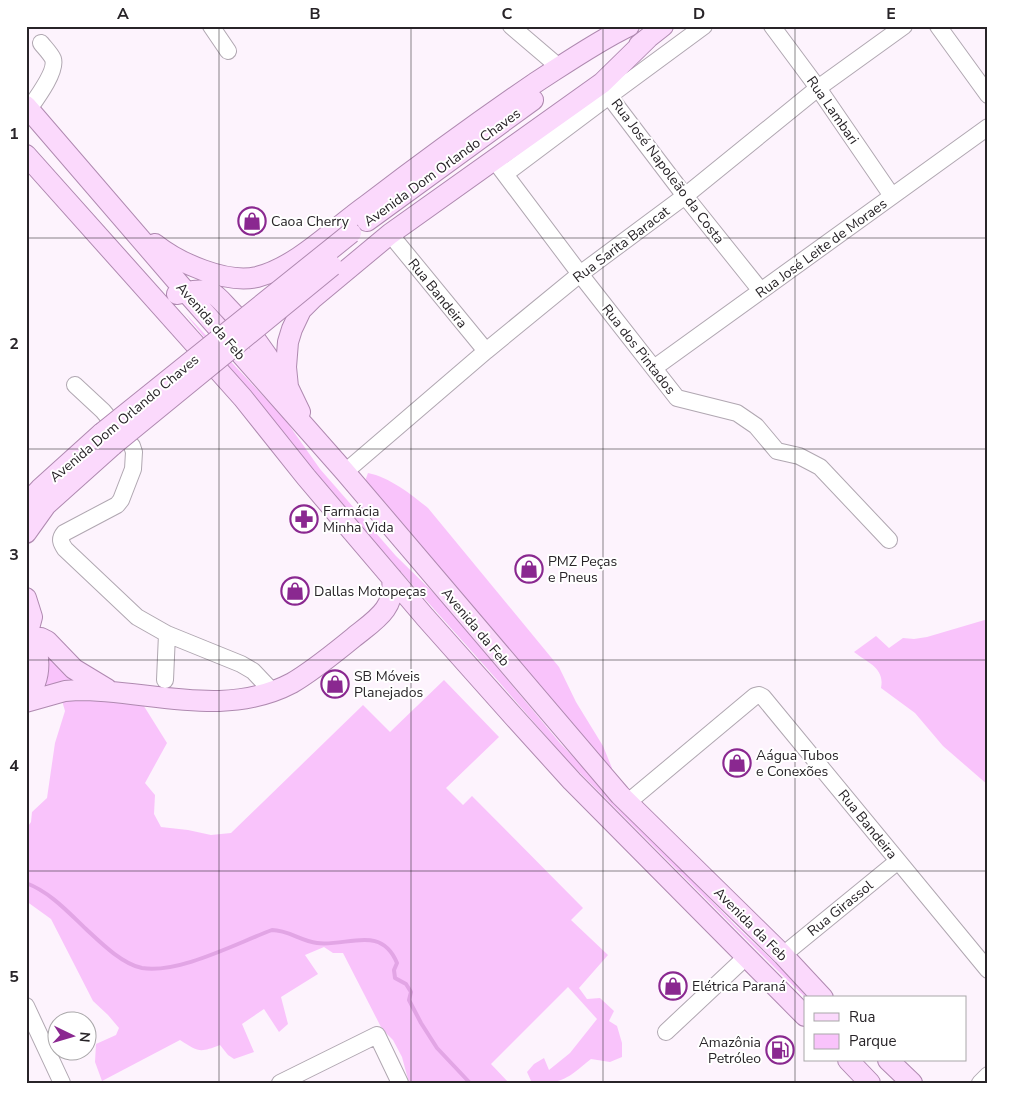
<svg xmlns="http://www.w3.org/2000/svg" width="1014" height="1109" viewBox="0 0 1014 1109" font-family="'Nunito Sans',sans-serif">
<rect width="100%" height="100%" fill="#fdf3fd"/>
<path fill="#f9c3fb" d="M184,312L284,418L320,469L396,556L442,601L560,743L735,925L812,998H806L778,971L564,757L499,682L318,479Z
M368,473C389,477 411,494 428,508L559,667L576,702L603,746L612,768L610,774L365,481Z
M988,619V785L943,746L915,713L881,688C885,668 868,663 854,652L876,636L889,648L903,638L914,639L927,637Z
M43,646L78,681L44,688Z
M444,680L499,737L446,788L463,805L472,796L583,908L571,920L608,955L579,988L587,999L600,998L614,1011L609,1021L617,1026L622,1043V1057L610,1062L591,1059C566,1079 565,1083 532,1083L527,1072L534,1064L544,1058L549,1070L570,1053L597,1019L568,987L491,1064L509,1083H409L402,1057L393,1040L382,1029L343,953H333L324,947L305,955L318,974L281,997L288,1024L279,1032L264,1009L242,1024L254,1052L234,1059L228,1055L220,1045C199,1053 199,1052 180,1040L102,1081L95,1062L96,1044L116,1035L119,1028L108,1015L93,1001L51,919L26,901V829L31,822L32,812L47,798L55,743L65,711L61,697L142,703L167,743L145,783L155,795L154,814L161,827L188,830L211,835L231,833L363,705L390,732Z"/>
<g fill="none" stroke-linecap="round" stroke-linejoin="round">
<path stroke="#e2a5e5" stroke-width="4" d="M26,883C50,892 68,912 86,929C100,942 122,964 142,968C179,974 237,943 272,930C288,930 301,941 317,943C347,947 381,924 397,963L394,970L395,978L406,984L411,992L409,1000L421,1023L437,1048L470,1083"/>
<g stroke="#b0a7b1" stroke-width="18">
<path id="minor" d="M211,26L228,51
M511,26L559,67
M704,26L609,96L685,196L761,291
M772,26L818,88L892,196
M938,26L988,95
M29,109C36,99 57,71 53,59C51,54 44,47 41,43
M495,161L580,274L677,398L737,413L756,426L777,451L799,456L820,467L889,540
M505,174L609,96
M390,234L486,351
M654,368L988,127
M75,385L103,411L132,446L134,452L133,469L121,500L117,505L64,533C59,539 61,543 65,549L137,617L167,634L241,664L253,671L272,691
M345,472L486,351L580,274L685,196L818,88L904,26
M165,680L167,634
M627,803L755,696L759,695L763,697L988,970
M783,955L898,861
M26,1006L62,1083
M666,1032L747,956
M280,1083L377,1035L400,1083
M980,1083L988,1075"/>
</g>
<g stroke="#af89b0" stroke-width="22">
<path id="major" d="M639,45L663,26
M26,106L187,293L345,472L620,795L783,955L823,998
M26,155L243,398L306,477L425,617L514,717L572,781L805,1016
M367,221L533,100
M155,244C179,263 226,284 257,277C297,267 333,229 367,205C422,163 478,122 535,83C566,63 596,42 629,26
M177,294C187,292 202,288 212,293C218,296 224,304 229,309C252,332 270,358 286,387
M300,412L288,387L286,367L288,342L292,329L301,310L313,298L390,234L602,83L648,38
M26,504L40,489L102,433
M26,533L46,505L113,445
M26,598L32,617L28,632
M26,630C42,650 43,678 26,698
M32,638H41L47,641L74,669L107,689
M26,702L65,691L78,690C149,690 224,719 292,683C314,670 333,654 353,638C375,620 396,609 392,578
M848,1060L870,1083
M888,1060L912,1083"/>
</g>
<use href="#minor" stroke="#fff" stroke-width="16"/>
<use href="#major" stroke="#fbd9fc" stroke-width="20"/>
<g stroke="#af89b0" stroke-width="22" stroke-linecap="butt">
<path id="major-bridge" d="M102,433L351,233
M113,445L332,266"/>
</g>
<use href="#major-bridge" stroke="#fbd9fc" stroke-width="20"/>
</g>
<path fill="none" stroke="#282428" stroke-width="1" stroke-opacity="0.55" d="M219,26V1083M411,26V1083M603,26V1083M795,26V1083M26,238H988M26,449H988M26,660H988M26,871H988"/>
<defs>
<g id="shop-ring" transform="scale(1.4375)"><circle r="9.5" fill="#fff" stroke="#8a2890" stroke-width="1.5"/><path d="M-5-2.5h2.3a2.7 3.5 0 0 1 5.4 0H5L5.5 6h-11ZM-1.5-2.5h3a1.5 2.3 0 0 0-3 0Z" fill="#8a2890"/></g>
<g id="pharmacy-ring" transform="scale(1.4375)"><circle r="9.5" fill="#fff" stroke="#8a2890" stroke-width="1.5"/><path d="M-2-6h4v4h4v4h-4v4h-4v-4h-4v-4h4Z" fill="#8a2890"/></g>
<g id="fuel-ring" transform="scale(1.4375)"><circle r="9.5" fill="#fff" stroke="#8a2890" stroke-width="1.5"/><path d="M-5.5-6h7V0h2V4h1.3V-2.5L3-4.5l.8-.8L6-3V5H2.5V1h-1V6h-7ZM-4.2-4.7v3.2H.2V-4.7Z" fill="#8a2890"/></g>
</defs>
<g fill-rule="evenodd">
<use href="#shop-ring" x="252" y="221"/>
<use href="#pharmacy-ring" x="304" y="519"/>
<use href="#shop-ring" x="529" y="569"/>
<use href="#shop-ring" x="295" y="591"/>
<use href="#shop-ring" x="335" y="684"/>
<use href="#shop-ring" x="737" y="763"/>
<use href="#shop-ring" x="673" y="986"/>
<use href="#fuel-ring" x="780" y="1050"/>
</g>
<g text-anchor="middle" stroke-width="4" stroke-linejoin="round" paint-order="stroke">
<g font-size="14" fill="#282428" stroke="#fff">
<text transform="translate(833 110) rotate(55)" y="5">Rua Lambari</text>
<text transform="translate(442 167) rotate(-36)" y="5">Avenida Dom Orlando Chaves</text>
<text transform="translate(668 171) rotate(53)" y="5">Rua José Napoleão da Costa</text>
<text transform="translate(621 244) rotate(-37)" y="5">Rua Sarita Baracat</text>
<text transform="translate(821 248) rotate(-36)" y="5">Rua José Leite de Moraes</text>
<text transform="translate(438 293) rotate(51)" y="5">Rua Bandeira</text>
<text transform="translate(211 321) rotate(49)" y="5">Avenida da Feb</text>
<text transform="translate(639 349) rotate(52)" y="5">Rua dos Pintados</text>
<text transform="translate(124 418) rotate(-40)" y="5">Avenida Dom Orlando Chaves</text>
<text transform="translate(476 627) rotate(50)" y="5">Avenida da Feb</text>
<text transform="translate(868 824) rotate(51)" y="5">Rua Bandeira</text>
<text transform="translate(840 908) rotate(-39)" y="5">Rua Girassol</text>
<text transform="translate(751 924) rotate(45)" y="5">Avenida da Feb</text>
</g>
<g font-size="14" fill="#282428" stroke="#fff" text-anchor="start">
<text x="271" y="226">Caoa Cherry</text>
<text x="323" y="516">Farmácia<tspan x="323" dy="16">Minha Vida</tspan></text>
<text x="548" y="566">PMZ Peças<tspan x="548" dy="16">e Pneus</tspan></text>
<text x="314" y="596">Dallas Motopeças</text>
<text x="354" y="681">SB Móveis<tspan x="354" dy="16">Planejados</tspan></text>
<text x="756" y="760">Aágua Tubos<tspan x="756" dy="16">e Conexões</tspan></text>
<text x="692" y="991">Elétrica Paraná</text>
<text x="761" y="1047" text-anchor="end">Amazônia<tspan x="761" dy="16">Petróleo</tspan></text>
</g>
</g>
<rect width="1014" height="1109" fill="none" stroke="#ffffff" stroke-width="55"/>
<rect x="804" y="996" width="162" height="65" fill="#ffffff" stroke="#a9a7a9"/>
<rect x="814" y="1013" width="25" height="8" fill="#fbd9fc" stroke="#a9a7a9"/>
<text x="849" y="1022" font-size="15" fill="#282428">Rua</text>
<rect x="814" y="1034" width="25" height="15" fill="#f9c3fb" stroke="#a9a7a9"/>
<text x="849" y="1046" font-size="15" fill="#282428">Parque</text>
<g transform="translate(72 1036) rotate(95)"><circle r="24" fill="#ffffff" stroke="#a9a7a9"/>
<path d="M0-4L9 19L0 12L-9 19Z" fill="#8a2890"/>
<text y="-8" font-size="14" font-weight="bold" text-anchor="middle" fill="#282428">N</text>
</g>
<rect x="28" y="28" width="958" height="1054" fill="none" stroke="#282428" stroke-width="2"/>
<g font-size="16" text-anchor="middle" font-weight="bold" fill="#282428">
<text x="123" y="19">A</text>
<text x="315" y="19">B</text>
<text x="507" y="19">C</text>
<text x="699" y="19">D</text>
<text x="891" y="19">E</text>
<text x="14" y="139">1</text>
<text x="14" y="349">2</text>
<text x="14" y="560">3</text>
<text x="14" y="771">4</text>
<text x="14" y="982">5</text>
</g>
</svg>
